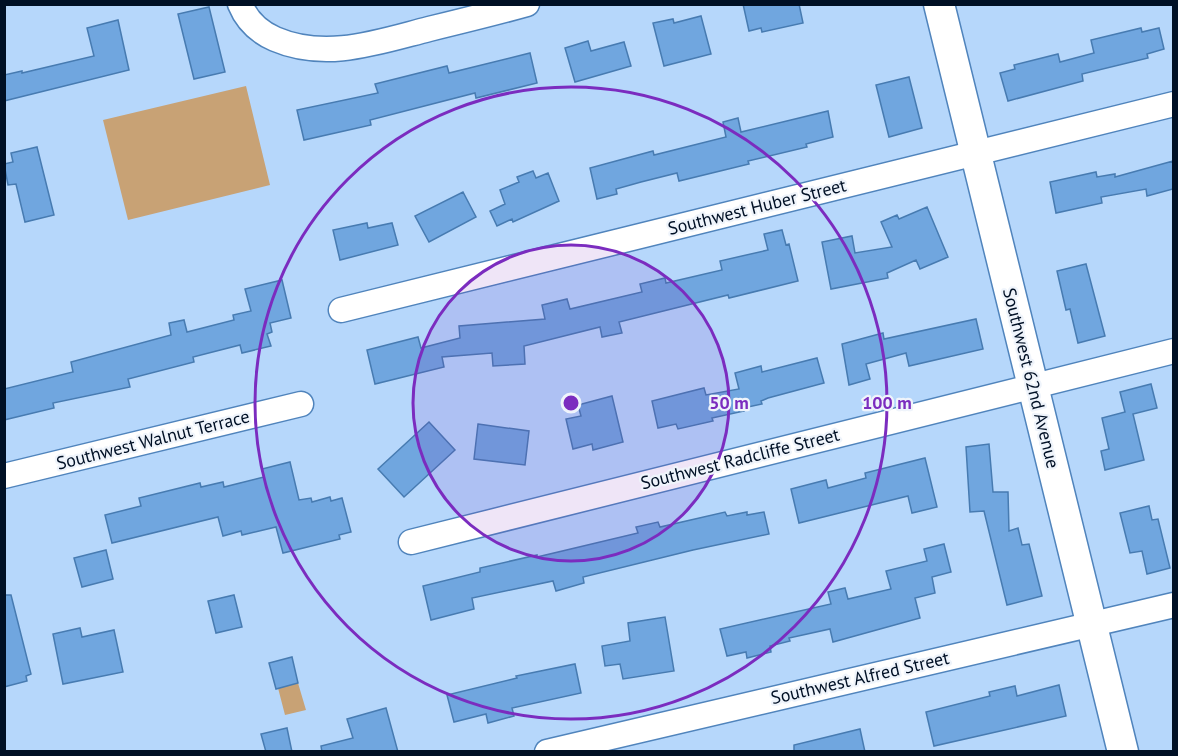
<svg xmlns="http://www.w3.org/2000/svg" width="1178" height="756" viewBox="0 0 1178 756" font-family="'PT Sans',sans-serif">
<rect width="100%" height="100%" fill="#b6d7fb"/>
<path fill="#c8a275" d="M246,86L270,185L128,220L103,120Z
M298,683L306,710L285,715L278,688Z"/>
<path fill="#70a6df" stroke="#477bb1" stroke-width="1.5" d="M743,4H799L803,23L762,32L761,28L749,31Z
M209,7L225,72L194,79L178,14Z
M701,16L711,54L664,66L653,23L673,19L674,23Z
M118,20L129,70L4,101V75L22,71V73L94,56L87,28Z
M1141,28L1142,32L1159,28L1164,49L1147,54L1148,58L1082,74L1083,81L1008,101L1000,73L1015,69L1014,65L1058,54L1060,62L1094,53L1091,40Z
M588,41L591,51L624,42L631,66L575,82L565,48Z
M530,53L537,83L476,98L475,93L370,120L371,125L304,140L297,110L378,93L375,84L447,66L449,73Z
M909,77L922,128L889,137L876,85Z
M828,111L833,137L806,144L807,147L748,161L749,164L679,181L677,173L641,182L616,189L617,194L597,199L590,168L653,151L654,155L726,137L723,122L738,118L741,132Z
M37,147L54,215L25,222L16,184L8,185L4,164L13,162L11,153Z
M1173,161V189L1147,196L1146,189L1101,197L1102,203L1056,213L1050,182L1096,172L1097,177L1115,174V177Z
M533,171L536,178L548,173L559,201L513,222L512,219L497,226L490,211L505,204L500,190L519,182L517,177Z
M463,192L476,217L429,242L415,216Z
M927,207L948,257L920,269L916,260L887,273L888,278L831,289L822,242L852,236L855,253L892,247L881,222L897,215L899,219Z
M367,223L368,228L392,223L398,245L340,260L333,230Z
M782,230L786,245L789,244L798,281L729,298L728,295L619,322L622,333L602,337L600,327L524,346L525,364L493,366L492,353L442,357L444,367L375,384L367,350L418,337L421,348L460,338L459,326L545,319L542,305L567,299L570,309L642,292L640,284L665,278L666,283L722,270L720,261L768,250L764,234Z
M1086,264L1105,336L1078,343L1070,309L1066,310L1057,271Z
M282,280L291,318L270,323L272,332L267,334L271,346L242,353L240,345L193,357L194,362L128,379L130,387L53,403L54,408L4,420V389L73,372L71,362L171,335L169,323L184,320L187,332L234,320L233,315L251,311L245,289Z
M976,319L983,349L909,366L906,353L866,364L870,379L849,385L842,344L883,333L884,339Z
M817,358L824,383L768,398L761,401L762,404L743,408L744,411L712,418L713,421L678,429L676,424L658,428L652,401L704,388L706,395L739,389L735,373L761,366L762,372Z
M1151,384L1157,408L1133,414L1144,460L1105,470L1101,451L1109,449L1102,418L1125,412L1120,392Z
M612,396L623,442L593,450L592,444L573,449L566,419L581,416L578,405Z
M429,422L455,450L404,497L378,469Z
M478,424L529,431L525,465L474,459Z
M989,444L993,492H1008L1009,531L1018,528L1022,545L1029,544L1042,596L1007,605L984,511L970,512L966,447Z
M925,458L937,507L912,513L908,496L799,523L791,489L826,480L828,488L866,478L865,473Z
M290,462L299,500L311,498L312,502L330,497L331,501L342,498L351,532L339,535L340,539L283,553L276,527L242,535L241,531L223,536L218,517L112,543L105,515L141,506L139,498L200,483L201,487L223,482L224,487L264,477L262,469Z
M1149,506L1152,520L1158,519L1170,568L1147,574L1142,551L1130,553L1120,513Z
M725,512L727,516L747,512V515L764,512L769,534L693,550L583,577L584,583L556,591L553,581L472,598L474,609L431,620L423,586L480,572V568L537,555V557L638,533L636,527L658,522L660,527Z
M944,544L951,572L932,577L935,593L915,598L920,618L833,642L830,629L789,638L790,641L770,646L771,652L747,658L746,652L727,656L720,629L831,604L828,592L845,588L848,599L891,589L886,571L927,561L924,549Z
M106,550L113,579L82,587L74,558Z
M4,595H11L31,674L26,676L27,681L4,687Z
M234,595L242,627L216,633L208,601Z
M665,617L674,671L623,679L620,664L605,666L602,646L630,641L628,623Z
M80,628L82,637L114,630L123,672L63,684L53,634Z
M292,657L298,683L276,689L269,663Z
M575,664L581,693L512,708L514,716L488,723L486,714L454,722L447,695L517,678L516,676Z
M1059,685L1066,716L934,746L926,712L990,696L989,692L1015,686L1017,696Z
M386,708L398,752H322L321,746L353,738L347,719Z
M287,728L292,752H266L261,734Z
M860,729L865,752H794V745Z"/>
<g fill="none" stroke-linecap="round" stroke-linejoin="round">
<g stroke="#5084bc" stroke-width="27">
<path id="minor" d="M240,4C247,21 259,32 275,39C326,61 378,42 429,29C462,21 495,13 527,4
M341,310L1174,104
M4,476L301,404
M411,542L1174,351
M547,752L1174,605"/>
</g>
<g stroke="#5084bc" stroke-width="33">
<path id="tertiary" d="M939,4L1123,752"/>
</g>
<use href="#minor" stroke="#fff" stroke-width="24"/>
<use href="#tertiary" stroke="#fff" stroke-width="30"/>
</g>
<circle cx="571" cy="403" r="158" fill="#7b2cbf" fill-opacity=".12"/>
<g fill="none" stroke="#7b2cbf" stroke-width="3">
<circle cx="571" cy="403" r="158"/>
<circle cx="571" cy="403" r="316"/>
</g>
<g text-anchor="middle" stroke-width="4.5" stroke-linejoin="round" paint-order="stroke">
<g font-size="18" fill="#001025" stroke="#eff4fb">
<text transform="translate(757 207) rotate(-14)" y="6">Southwest Huber Street</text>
<text transform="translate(1031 378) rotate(76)" y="6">Southwest 62nd Avenue</text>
<text transform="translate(153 440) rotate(-14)" y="6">Southwest Walnut Terrace</text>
<text transform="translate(740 459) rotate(-14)" y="6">Southwest Radcliffe Street</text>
<text transform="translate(860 678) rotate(-13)" y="6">Southwest Alfred Street</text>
</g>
</g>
<circle cx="571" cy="403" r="9" fill="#7b2cbf" stroke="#eff4fb" stroke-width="3"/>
<g font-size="18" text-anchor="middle" font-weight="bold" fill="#7b2cbf" stroke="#eff4fb" stroke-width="4.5" stroke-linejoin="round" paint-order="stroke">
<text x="729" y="409">50 m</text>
<text x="887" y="409">100 m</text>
</g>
<rect width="1178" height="756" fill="none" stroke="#001025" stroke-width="12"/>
</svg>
